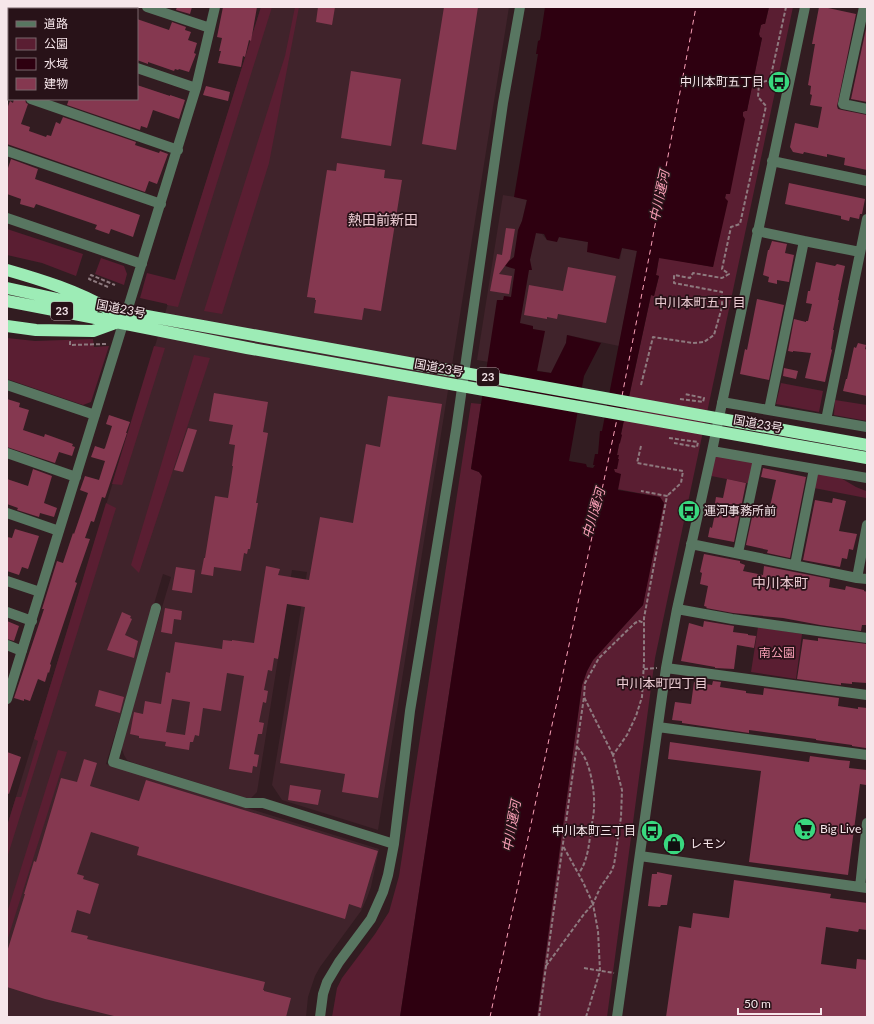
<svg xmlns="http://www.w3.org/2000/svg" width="874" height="1024" viewBox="0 0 874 1024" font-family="Lato,'Noto Sans JP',sans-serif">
<rect width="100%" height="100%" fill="#321c21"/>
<path fill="#40232b" d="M261,7H509L378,830L282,800L272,785L307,572L292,570L257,792L250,799L134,763L127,760L124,755L122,749V743L171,577L163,574L106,764L379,849L371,887L367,898L361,911L320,967L315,976L308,997L306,1017H7V826L175,281Z
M503,195L527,199L522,221L519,230L542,234L547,240L559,237L588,242L620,259L622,248L637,250L619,346L567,335L566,343L551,373L477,360Z"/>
<path fill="#5a1e32" d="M261,7H272L178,307L167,305V304L140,298L147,273L175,280Z
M295,7H299L269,163L222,314L204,311L285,56Z
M769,7H793L655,658L607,1017H537L582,685L587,671L593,660L643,605L660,497L617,489L614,469L618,459L617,455L621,434L651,295L654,296L659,276L656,275L659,257L713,267L726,200L725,198L743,117V112L747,110L762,38L760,37L759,34L761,25L763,24H765Z
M7,229L83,254L76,276L42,263L7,255Z
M101,258L124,266L127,274L124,285L95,274Z
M7,338L35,341L93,339L94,347L109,346L91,402L83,405L7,379Z
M154,346L165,348L122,485L112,484Z
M194,355L210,358L139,573L131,565Z
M781,383L823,391L819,412L776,404Z
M835,400L867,405V421L834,415Z
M471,403L481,404L471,469L479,472L482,476L400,1017H332L337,988L342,978L375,934L389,912L399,876Z
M712,451L758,459L752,484L706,475Z
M817,471L834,474L856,487L866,491L867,493L866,498L814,488Z
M106,503L116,508L7,858V826L16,797H21L38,741L34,739Z
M758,627L802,634L796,679L751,672Z
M58,750L67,752L7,941V913Z"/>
<path fill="#2e0010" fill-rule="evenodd" d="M545,7H769L765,24H763L761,25L759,34L760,37L762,38L747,111H745L743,112V116L745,119L730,194H726L725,198L728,201L713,267L659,258L656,275L659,276L654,296L651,295L621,434L622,435L620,443L619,444L617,455H619L618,459H619L617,469H614L615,472L621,474L618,490L660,497L664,503L643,605L593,660L587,671L582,685L537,1017H400L482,476L479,472L471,469L497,300H503L504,296L511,297L515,269L505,266L509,261L514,257L518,230L522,221L527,200L514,197L538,54H536L538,41L540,40ZM536,233L544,234L547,240L557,242L559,237L588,242L587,252L619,259L622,248L637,251L602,431H600L598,454H595L593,465H595L593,468L587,467L586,464L569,461L584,376L601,343L567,335L566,343L551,373L537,371L545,331L533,329V326L520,323L529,270H532L530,260Z"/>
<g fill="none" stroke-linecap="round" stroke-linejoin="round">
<path stroke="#faa0b7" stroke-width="1" stroke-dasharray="5 4" stroke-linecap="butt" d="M622,396L650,252L696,7
M490,1017L617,419"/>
</g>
<path fill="#853850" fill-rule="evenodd" d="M177,7H192L190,14L176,10Z
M223,7H257L251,41L249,40L245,57L243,56L241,67L218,63L221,51H219L222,38L217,37Z
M318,7H335L332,25L316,22Z
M444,7H478L456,150L422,144Z
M819,7H828V8L856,14L837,106L838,109L842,110L867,115V170L844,165L845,158L827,154V157L804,152L803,154L793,152L790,147L795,123L818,128L822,107L810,105L812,95L810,94L811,86L808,85L815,44H812Z
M137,19L169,30L172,22L186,27L185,30L191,32L188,40L197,43L194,53L196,54L189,72L179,69L178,70L175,69L174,71L148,62V64L137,60Z
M867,24V102L851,99Z
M351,71L401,79L391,146L341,138Z
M137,85L170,96V95L185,100L179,119L153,110L147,128L141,126L140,130L67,105L69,99H137Z
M206,86L230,92L228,101L203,95Z
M14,99H25L26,103L28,104L21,124L30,127L29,131L46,137L47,135L51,136L56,122L60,124L63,117L136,142L135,145L159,153L160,151L168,154L157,184L149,181L145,192L7,144V109L10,101L13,103Z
M11,159L38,169L35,179L140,215L133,237L111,229L109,234L95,229L97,225L36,204L34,208L20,204L21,199L7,194V171Z
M337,163L385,170L384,178L402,180L381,311L364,308L362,320L314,313L316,300H315V298L307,297L327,170L336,171Z
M789,183L865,199L862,214H860L859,219L850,217L849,221L841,219V216L785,204Z
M506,228L515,229L510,259L499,274L512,276L509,294L490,291L497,254L502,255Z
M772,241L787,244L785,253L794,255L789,282L777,280V284L768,282L769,277L763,275L768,250H769Z
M816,262L835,266L837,264L845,266L838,300H839L833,330H834L831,349L832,350L825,382L805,378L811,353L793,351V352L788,351L794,319L806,322V321H808L812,304L806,303L808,291H810Z
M568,267L616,276L606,323L558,314L557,319L547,317V319L524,315L529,285L563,291Z
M757,299L784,305L769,380L740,374L745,349L747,350Z
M858,343L866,345L865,349L867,350V396L843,391L846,379H847L854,347L856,348Z
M784,368L798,371L796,379L783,376Z
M214,393L268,402L263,432L268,433L256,503H258L250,549H248L247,554L244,553L241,571L214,567L213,576L201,574L204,558H205L215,496L228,498L233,466H232L235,445L229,444L233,425L209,421Z
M388,396L442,404L378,798L342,792L345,774L280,763L305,607L287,604L278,659L274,658L272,671L268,670L264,690L268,691L266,703L263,702L259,722L264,723L262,734H258L254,754L259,755L257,767L253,766L252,773L229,769L244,676L227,673L221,711L203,708L199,736L195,735L193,742H190L189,750L165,746L166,742L139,738V736L130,734L134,712L143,714L145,701L161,704L166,672L170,673L175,642L222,649L223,640L232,641V640L254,643L266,566L280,569L278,575L309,580L320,517L353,523L366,444L380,447ZM172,699L190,702L185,735L166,732Z
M7,399L20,403L19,407L29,410L23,430L44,437L45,434L73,444L72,446L75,447L72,456L59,452L55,463L7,447Z
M109,415L130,422L126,433H127L105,498L102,497L94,522L91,521L85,538L90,539L75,582L77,583L50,664L51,665L49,673L48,672L45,682L38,679L30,701L24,699V701L14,698L44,609H42L57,561L63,563L73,533L74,534L88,493L80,490L85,476L99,480L105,461L91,457L95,446L104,449L105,448L112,426L106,424Z
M188,428L197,430L183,472L174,470Z
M763,468L806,477L790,558L767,553L768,550L746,545L754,508L769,511L776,480L761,477Z
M33,469L52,476L44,503L57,508L54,517L40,513L39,517L17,510L18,508L7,504V479L28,486Z
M727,479L746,483L734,542L708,537L710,527L712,528L716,509H714L716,497L723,498Z
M833,498L846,501L839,531L857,534L853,550L849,549L847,559L842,558L840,567L803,560L815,500L832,503Z
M15,529L39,536L28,569L22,567L19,575L7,571V537L12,538Z
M704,554L740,561V563L745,565L743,571L763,575L764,566L830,579L829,587L845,590L846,586L864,590V591L867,592V617L866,625H862L861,631L820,625L783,618L733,613L706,608L707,607L704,606L708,586L700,584L702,573L700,572Z
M176,567L195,570L192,593L172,590Z
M165,608L182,611L181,620L174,619L172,634L161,632Z
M122,612L131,616L130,618L132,619L125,635L138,641L134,658L107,650Z
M7,621L19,626L14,641L7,639Z
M704,621L734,626L733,632L748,634V635L756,636L754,648L737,645L734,669L715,668V667L681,661L689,623L703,627Z
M818,638L867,644V683L852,682V684L841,683V685L797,679L803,639L818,641Z
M713,681L721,682L720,687L746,691V693L763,695L764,688L839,698L838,706L858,709V707L867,708L866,748L852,746V745L816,740V739L749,730V733L682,723V721L672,720L675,702L691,704L694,682L712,685Z
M99,690L124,697L120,713L95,706Z
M670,742L809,762L810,756L839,760L850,761L849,768L867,770L866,785L860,784L848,875L749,862L761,771L668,759Z
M7,752L21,757L9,794L7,793Z
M84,759L97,763L90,786L139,801L146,780L378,851L361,908L349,904L345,919L137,855L139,847L91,832L77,874L84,876L83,879L99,884L90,914L77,910L71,932L88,936L87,939L265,982L263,990H264V991L291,998L286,1017H118L45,999L7,987V952L25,894H24L34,861L36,862L61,778L77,782Z
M290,785L321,790L318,805L288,800Z
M657,872L672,875L667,905H661L660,907L648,906L652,874H657Z
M734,880L831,894L830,898L867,903V930L859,929L858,932L826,927L821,964L856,969L857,959L867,960V1017H666L679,926L691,928L693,913L729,918Z"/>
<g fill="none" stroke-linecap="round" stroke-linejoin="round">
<path stroke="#8e7a7f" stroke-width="2" stroke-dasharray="4 2" stroke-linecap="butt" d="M108,287L89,279L91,275L115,285
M71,342H70V345L106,344
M641,385L653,337L693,343L704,342L714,335L722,307V292L674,283V275L690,278L693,273L722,278L729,274L722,269L731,227L740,224L766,106L758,97L759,83L770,80L786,7
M680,399L703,402L704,398L685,394
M669,438L698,442L697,447L674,443
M641,446L637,463L683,471L681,483L667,496
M644,669L657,668
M577,747C590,759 595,790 594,807C594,815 592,822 591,829C589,844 588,860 579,873
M613,755L584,697L585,683L599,658L635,623L639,621L644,623
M546,966L584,914L593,904L583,882L563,846
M584,968L614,973
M539,1017L570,793L584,697
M586,1017L600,971L598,931L593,904L600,888L611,872L614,865L621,817L622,790L613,755L627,735L636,716L642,697L644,662V618L667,496L641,491"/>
<path stroke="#587661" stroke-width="10" d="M147,7L210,28
M864,7L843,104L867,109
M26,9L27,7
M7,24L9,25
M7,65L9,60
M137,68L196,88
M7,91H9
M31,99L178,150
M7,151L161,204
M772,161L867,181
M7,218L142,264
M757,231L804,241
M7,385L95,415
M722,402L867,427
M769,410L804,241L860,252
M826,420L867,219
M712,451L867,478
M7,453L76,477
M7,513L59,531
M691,544L857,578L867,579
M738,553L758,459
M795,565L814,469
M857,578L867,525
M7,581L40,592
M156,608L113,762L246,803H263L394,844
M677,609L732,619L867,638
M7,612L32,621
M7,645L22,651
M666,668L867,695
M7,699L196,88L215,7
M658,727L867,755
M640,856L867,888
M860,887L867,823
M320,1017L323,994L327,982L339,962L371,919L383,892L388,875L394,844L410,711L456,430L503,103L520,7
M617,1017L666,668L677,609L712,451L805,7"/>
<path stroke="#9decb6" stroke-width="12" d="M7,270C42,280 77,291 108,309
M7,288L94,307
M7,301L116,322
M7,326L36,330L93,331L115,323"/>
<path stroke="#9decb6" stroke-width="12" d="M108,309L867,445
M116,322L247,348L867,458"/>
</g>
<defs>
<g id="bus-disc" transform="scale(1.15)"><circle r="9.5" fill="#39d87f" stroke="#281218"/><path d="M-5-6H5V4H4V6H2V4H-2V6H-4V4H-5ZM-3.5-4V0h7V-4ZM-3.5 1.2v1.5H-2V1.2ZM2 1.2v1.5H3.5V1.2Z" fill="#111"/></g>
<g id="supermarket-disc" transform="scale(1.15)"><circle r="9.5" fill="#39d87f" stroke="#281218"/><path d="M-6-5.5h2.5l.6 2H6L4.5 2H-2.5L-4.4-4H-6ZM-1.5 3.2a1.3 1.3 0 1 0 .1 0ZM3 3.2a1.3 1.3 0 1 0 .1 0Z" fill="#111"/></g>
<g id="shop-disc" transform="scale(1.15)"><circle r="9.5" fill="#39d87f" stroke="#281218"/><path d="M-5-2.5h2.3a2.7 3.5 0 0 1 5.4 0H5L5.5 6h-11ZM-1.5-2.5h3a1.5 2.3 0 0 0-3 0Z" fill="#111"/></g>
</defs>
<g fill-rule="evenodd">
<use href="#bus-disc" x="779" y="82"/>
<use href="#bus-disc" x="689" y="511"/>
<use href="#supermarket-disc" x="805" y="829"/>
<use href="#bus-disc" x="652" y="831"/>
<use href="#shop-disc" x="674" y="844"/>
</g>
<g text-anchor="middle" stroke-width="3.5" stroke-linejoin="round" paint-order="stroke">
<g fill="#281218" stroke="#b8a6ab" stroke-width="1">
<rect x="51" y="302" width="22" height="18" rx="3"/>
<rect x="477" y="368" width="22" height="18" rx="3"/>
</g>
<g font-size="11" font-weight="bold" fill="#f6e6ea">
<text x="62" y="315">23</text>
<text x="488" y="381">23</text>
</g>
<g font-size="12" fill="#f6e6ea" stroke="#281218" text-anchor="start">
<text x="764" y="86" text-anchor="end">中川本町五丁目</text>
<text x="704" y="515">運河事務所前</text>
<text x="820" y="833">Big Live</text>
<text x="636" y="835" text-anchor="end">中川本町三丁目</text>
<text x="690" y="848">レモン</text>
</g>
<g font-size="12" fill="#f6e6ea" stroke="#281218">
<text transform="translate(121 309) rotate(11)" y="4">国道23号</text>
<text transform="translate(439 368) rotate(10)" y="4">国道23号</text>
<text transform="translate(758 424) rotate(10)" y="4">国道23号</text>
</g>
<g font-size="12" fill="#faa0b7" stroke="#281218">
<text x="777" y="657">南公園</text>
</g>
<g font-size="13" font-style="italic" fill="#faa0b7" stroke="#281218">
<text transform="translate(659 196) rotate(-78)" y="5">中川運河</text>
<text transform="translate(593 513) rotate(-74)" y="5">中川運河</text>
<text transform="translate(511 826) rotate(-80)" y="5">中川運河</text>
</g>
<g font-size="13" fill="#ebccd3" stroke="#281218">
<text x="700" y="307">中川本町五丁目</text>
<text x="662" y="688">中川本町四丁目</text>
</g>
<g font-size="14" fill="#ebccd3" stroke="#281218">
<text x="383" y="225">熱田前新田</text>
<text x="780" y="588">中川本町</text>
</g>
</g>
<rect width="874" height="1024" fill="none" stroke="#f6e6ea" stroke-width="16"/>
<rect x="8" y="8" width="130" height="92" fill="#281218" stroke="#7a676c"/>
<rect x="16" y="21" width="20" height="6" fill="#587661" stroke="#7a676c"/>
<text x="44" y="28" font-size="12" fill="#f6e6ea">道路</text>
<rect x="16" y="38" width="20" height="12" fill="#5a1e32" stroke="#7a676c"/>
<text x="44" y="48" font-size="12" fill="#f6e6ea">公園</text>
<rect x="16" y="58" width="20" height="12" fill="#2e0010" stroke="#7a676c"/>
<text x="44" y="68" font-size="12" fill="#f6e6ea">水域</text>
<rect x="16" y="78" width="20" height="12" fill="#853850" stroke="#7a676c"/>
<text x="44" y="88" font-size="12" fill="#f6e6ea">建物</text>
<path d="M738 1008v6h83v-6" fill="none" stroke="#f6e6ea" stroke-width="2"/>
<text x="744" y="1008" font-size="12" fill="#f6e6ea" stroke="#281218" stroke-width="3" paint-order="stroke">50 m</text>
</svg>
